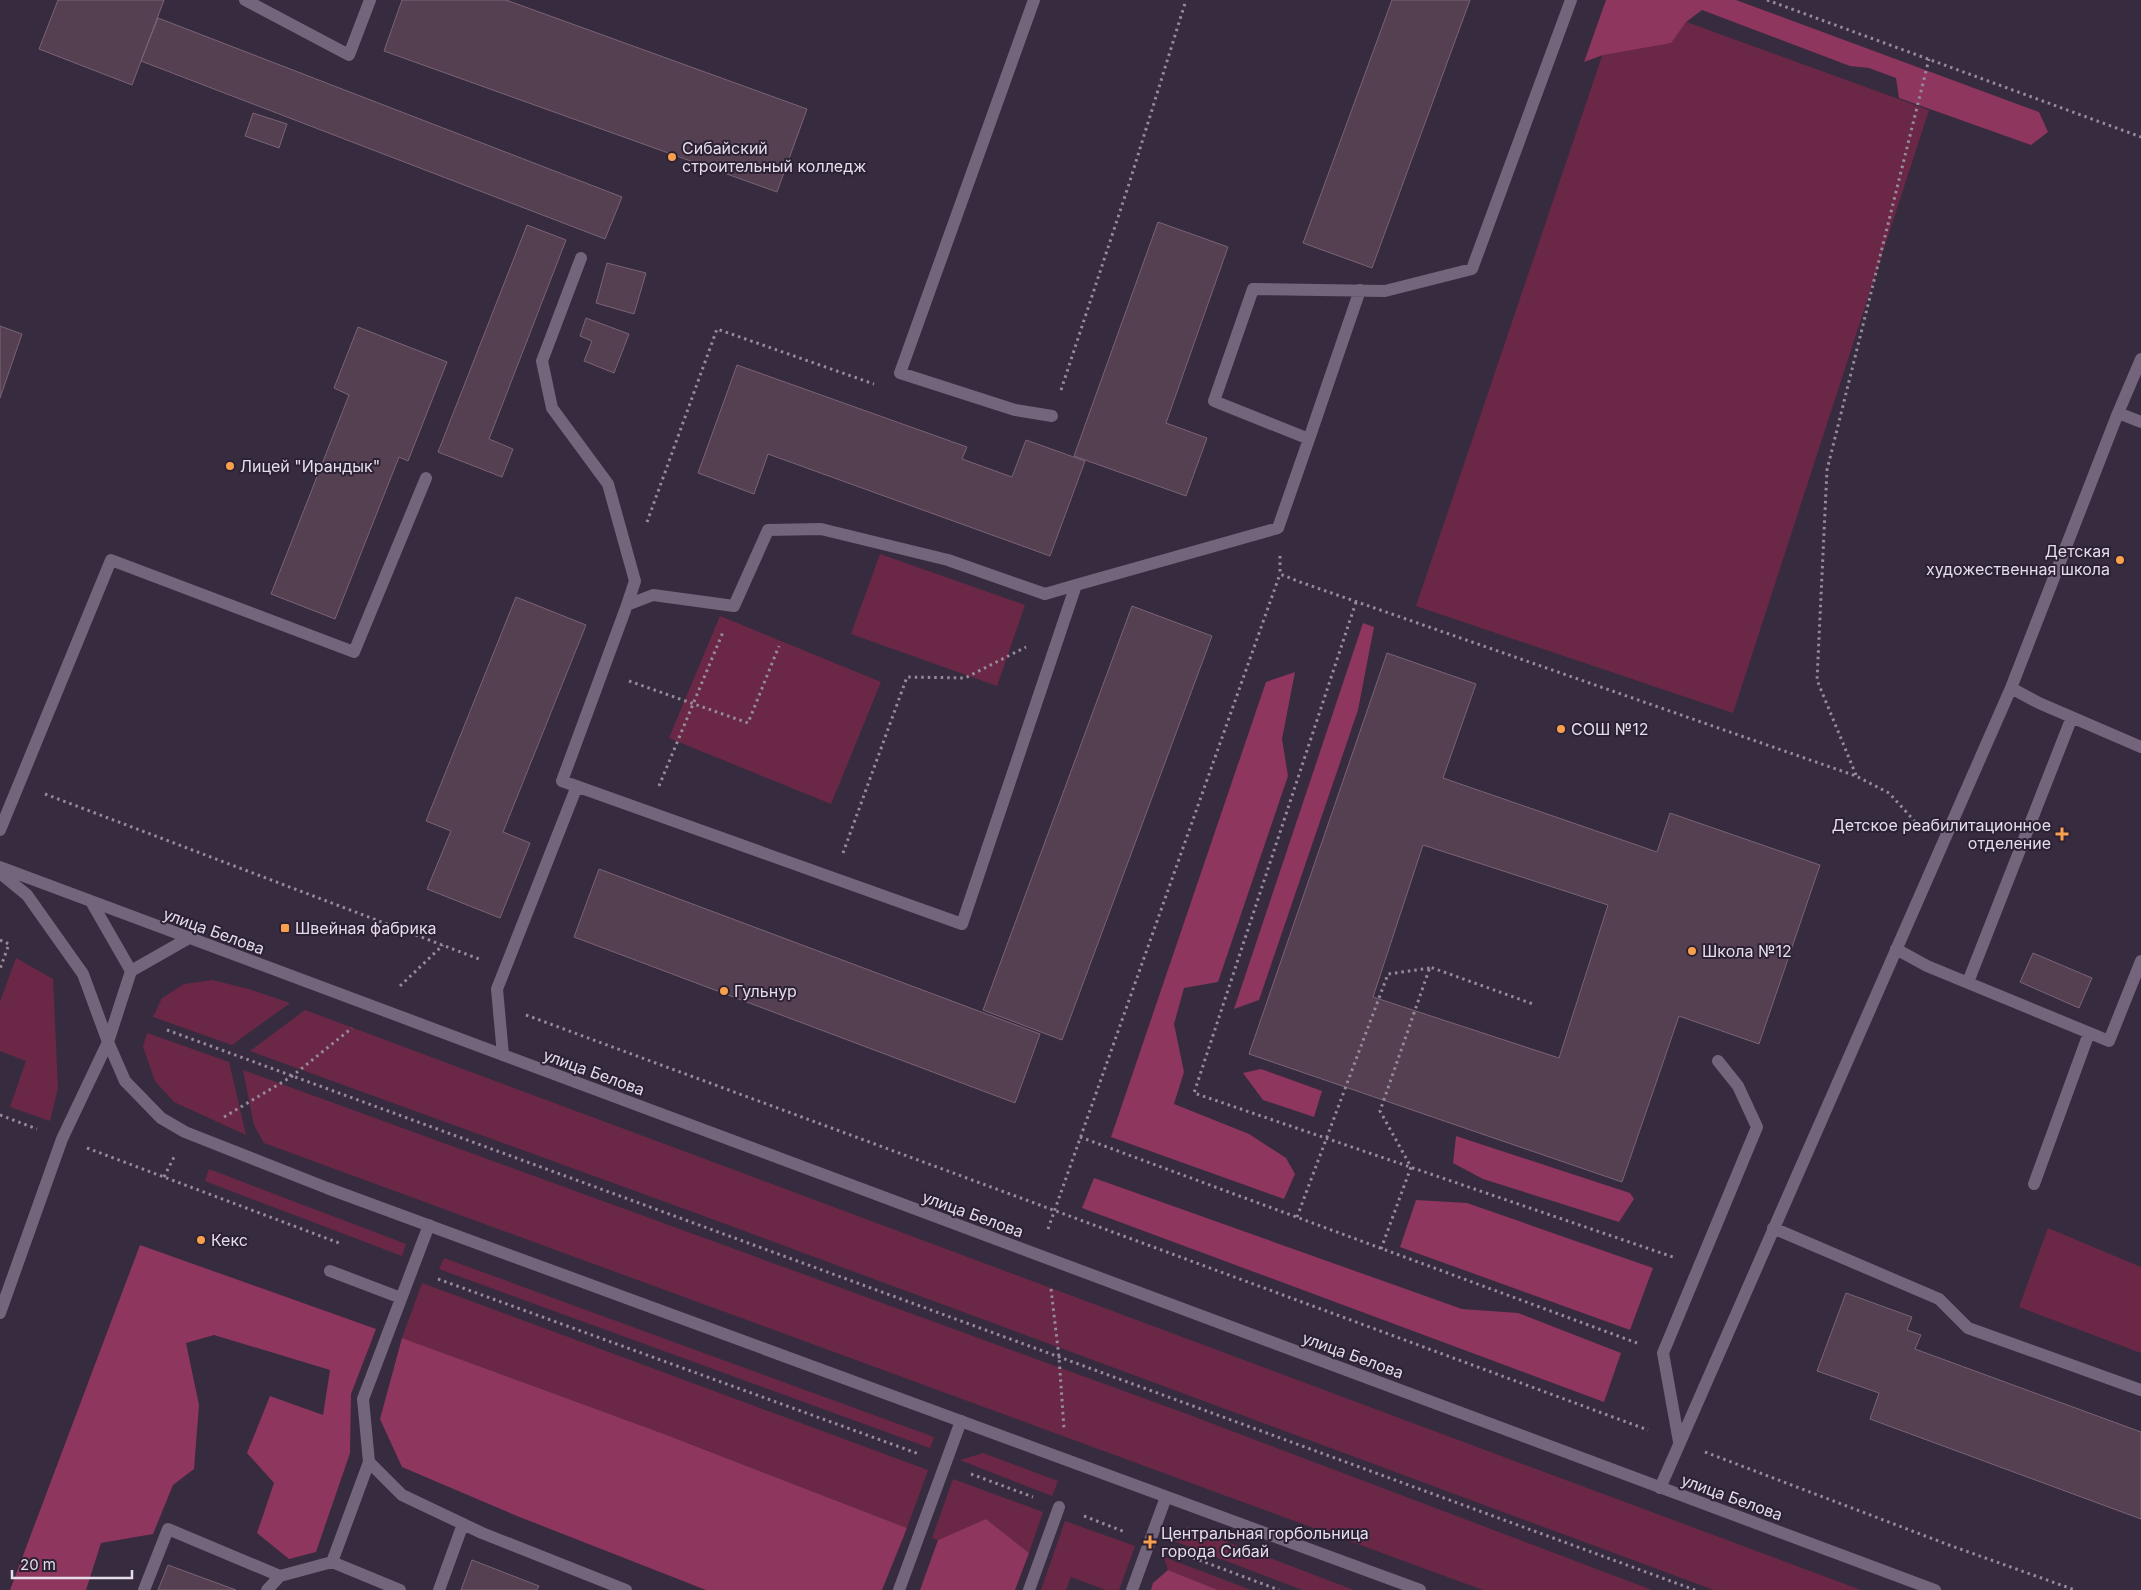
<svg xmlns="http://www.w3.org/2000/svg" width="2141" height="1590" viewBox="0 0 2141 1590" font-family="Inter,sans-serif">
<rect width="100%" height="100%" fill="#372b3f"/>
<path fill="#6b2846" d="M1621,0H1626L1929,110L1733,713L1416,606Z
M880,554L1025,605L997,686L851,634Z
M720,616L881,682L831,804L669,738Z
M16,958L53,979L58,1088L50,1121L10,1107L26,1061L0,1051V1002Z
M212,980L249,989L290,1003L232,1045L153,1017L162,998L184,984Z
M305,1010L1861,1590H1714L693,1212L250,1051Z
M147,1033L229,1062L246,1135L174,1102L155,1081L143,1047Z
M243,1070L1187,1414L1652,1590H1483L264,1143L254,1125Z
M209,1169L406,1244L402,1256L205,1181Z
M2048,1228L2141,1267V1353L2019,1307Z
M444,1258L934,1437L930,1448L439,1269Z
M422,1283L928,1470L907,1528L664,1434L402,1338Z
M983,1453L1058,1481L1052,1496L960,1460Z
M953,1479L1043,1512L1029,1553L986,1519L938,1540L932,1538Z
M1065,1521L1135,1546L1119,1590H1106L1071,1577L1066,1590H1041Z
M1188,1527L1354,1590H1302L1174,1541Z
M1164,1557L1251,1590H1218L1168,1570Z"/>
<path fill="#8e365d" d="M1606,0H1736L2039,112L2048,132L2031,145L1899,98L1896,78L1869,68L1850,66L1702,10L1686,22L1671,43L1603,55L1584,62Z
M1363,623L1374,627L1358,710L1259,1000L1234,1009Z
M1295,672L1282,739L1288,776L1218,982L1184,988L1174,1024L1184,1072L1174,1104L1249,1134L1286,1158L1295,1174L1284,1199L1111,1137L1266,682Z
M1261,1069L1322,1091L1314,1117L1263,1100L1243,1073Z
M1456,1136L1630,1193L1634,1199L1619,1222L1483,1179L1453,1163Z
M1094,1178L1462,1309L1518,1313L1621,1353L1604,1402L1082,1208Z
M1416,1200L1467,1203L1653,1268L1630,1330L1400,1247Z
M140,1245L376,1329L351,1394L350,1453L316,1552L289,1559L257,1533L274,1483L247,1453L270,1396L323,1415L330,1370L214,1335L186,1343L199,1405L194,1469L173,1485L153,1534L101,1543L86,1590H10Z
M402,1338L664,1434L907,1528L882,1590H706L517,1516L402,1467L380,1419Z
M986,1519L1029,1553L1015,1590H920L938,1540Z
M1168,1570L1218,1590H1151L1153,1583Z"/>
<path fill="#554051" stroke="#7a6375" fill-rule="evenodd" d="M58,0H164L132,85L39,49Z
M402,0H506L807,109L777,192L384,51Z
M1392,0H1470L1372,268L1303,243Z
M158,18L622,197L605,239L141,61Z
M253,113L287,124L279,148L245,136Z
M1158,222L1228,247L1166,423L1207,438L1186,496L1074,456Z
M527,225L566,240L489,439L513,449L502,477L438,452Z
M607,263L646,273L634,314L596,303Z
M586,318L629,334L614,373L584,361L592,341L580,336Z
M0,326L22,334L0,398Z
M358,327L447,362L408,461L399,457L335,619L271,594L349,395L334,388Z
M737,365L967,447L962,459L1012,477L1026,440L1085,461L1050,556L768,454L754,494L698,473Z
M516,597L586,625L503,832L530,843L500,918L427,889L451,831L426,821Z
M1132,606L1212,636L1062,1040L983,1010Z
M1387,653L1476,684L1443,778L1657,852L1670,813L1820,865L1759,1044L1679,1016L1622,1182L1249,1054ZM1423,845L1608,905L1559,1058L1373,997Z
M599,869L1040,1034L1015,1103L574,937Z
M2033,953L2092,978L2079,1008L2020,982Z
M1846,1293L1912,1317L1907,1330L1921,1335L1915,1349L2141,1432V1519L1870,1419L1879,1393L1817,1371Z
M472,1560L539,1586L537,1590H461Z
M168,1565L236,1590H158Z"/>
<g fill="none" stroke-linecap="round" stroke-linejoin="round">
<path stroke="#958b9b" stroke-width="3" stroke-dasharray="2.5 4" stroke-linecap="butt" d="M1767,0L2141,137
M1061,390L1129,184L1186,0
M647,522L717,329L874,384
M1280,556V574L1300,582L1856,776L1889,793L1920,827
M1356,602L1194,1093L1673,1257
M629,681L748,723L779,646
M1856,775L1817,680L1827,470L1929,59
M659,786L723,632
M45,794L479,959
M843,853L907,677L965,678L1026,647
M0,940L9,944L0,969
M400,986L443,945
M526,1015L1648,1430
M167,1030L1695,1590
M0,1115L37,1129
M224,1117L291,1077L352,1028
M1080,1137L1637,1343
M87,1148L339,1243
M164,1177L174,1157
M1297,1217L1388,974L1430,968
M1048,1229L1280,574
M1381,1249L1411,1167L1380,1111L1430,967L1533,1004
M438,1279L919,1454
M1051,1289L1059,1357L1064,1429
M1705,1452L1949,1545L2075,1590
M971,1474L1033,1497
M1084,1516L1125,1532
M1175,1551L1279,1590"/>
<path stroke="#72657c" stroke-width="12" d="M245,0L349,55L370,0
M1034,0L900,373L1015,410L1052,416
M581,258L542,361L552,408L608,484L635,581L627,605
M2118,413L2141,359
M1309,439L1360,290
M1076,585L1045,594L948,560L821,529L768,530L734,606L653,595L627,605L562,781L962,924L1076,585L1278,528L1309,439L1214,401L1253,289L1385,291L1472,269L1571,0
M2011,688L2118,413L2141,422
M0,830L111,560L354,652L426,478
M1896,949L1927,966L2109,1041L2141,961
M1968,982L2072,717
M503,1055L497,989L577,786
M2034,1184L2089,1033
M429,1225L363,1399L369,1462L402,1495L482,1533L626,1590
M1773,1228L1939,1299L1968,1328L2141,1390
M330,1271L401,1298
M0,1313L62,1139L108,1042
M1679,1442L1663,1353L1757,1127L1738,1086L1718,1061
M1660,1488L2011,688L2039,703L2141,747
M332,1562L400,1590
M144,1590L168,1529L280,1576
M267,1590L280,1576L332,1562L369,1462
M439,1590L463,1524
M899,1590L961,1421
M1029,1590L1059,1507
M1132,1590L1166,1497"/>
<path stroke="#72657c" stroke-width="12" d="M0,867L1935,1590
M0,873L27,895L83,974L108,1042L125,1081L161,1118L185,1132L327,1188L1420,1590
M92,903L131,971
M108,1042L131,971L189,938"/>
</g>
<g fill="#f9a04c" stroke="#2d2135" stroke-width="2">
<circle cx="672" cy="157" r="5"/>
<circle cx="230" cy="466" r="5"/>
<circle cx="2120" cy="560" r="5"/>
<circle cx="1561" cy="729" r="5"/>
<path d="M2059.5 826.5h5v5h5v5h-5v5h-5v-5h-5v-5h5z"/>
<rect x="280" y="923" width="10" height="10" rx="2.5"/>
<circle cx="1692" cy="951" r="5"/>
<circle cx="724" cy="991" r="5"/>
<circle cx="201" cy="1240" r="5"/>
<path d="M1147.5 1534.5h5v5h5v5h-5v5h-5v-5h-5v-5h5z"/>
</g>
<g text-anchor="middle" stroke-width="4" stroke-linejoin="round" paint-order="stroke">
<g font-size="16" fill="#e5ddea" stroke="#2d2135" text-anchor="start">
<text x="682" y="154">Сибайский<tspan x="682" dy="18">строительный колледж</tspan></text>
<text x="240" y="472">Лицей "Ирандык"</text>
<text x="2110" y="557" text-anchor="end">Детская<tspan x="2110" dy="18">художественная школа</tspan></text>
<text x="1571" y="735">СОШ №12</text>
<text x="2051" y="831" text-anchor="end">Детское реабилитационное<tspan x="2051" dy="18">отделение</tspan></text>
<text x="295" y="934">Швейная фабрика</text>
<text x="1702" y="957">Школа №12</text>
<text x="734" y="997">Гульнур</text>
<text x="211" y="1246">Кекс</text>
<text x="1161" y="1539">Центральная горбольница<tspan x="1161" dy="18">города Сибай</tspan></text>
</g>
<g font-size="16" fill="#e5ddea" stroke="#2d2135">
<text transform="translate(214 931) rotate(20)" y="6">улица Белова</text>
<text transform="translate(594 1072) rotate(20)" y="6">улица Белова</text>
<text transform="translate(973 1214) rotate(20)" y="6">улица Белова</text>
<text transform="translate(1353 1355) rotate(20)" y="6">улица Белова</text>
<text transform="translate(1732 1497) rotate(20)" y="6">улица Белова</text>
</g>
</g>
<path d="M12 1570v8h120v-8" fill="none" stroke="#e5ddea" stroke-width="2.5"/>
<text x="20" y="1570" font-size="15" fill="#e5ddea" stroke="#2d2135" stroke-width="4" paint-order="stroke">20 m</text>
</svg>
